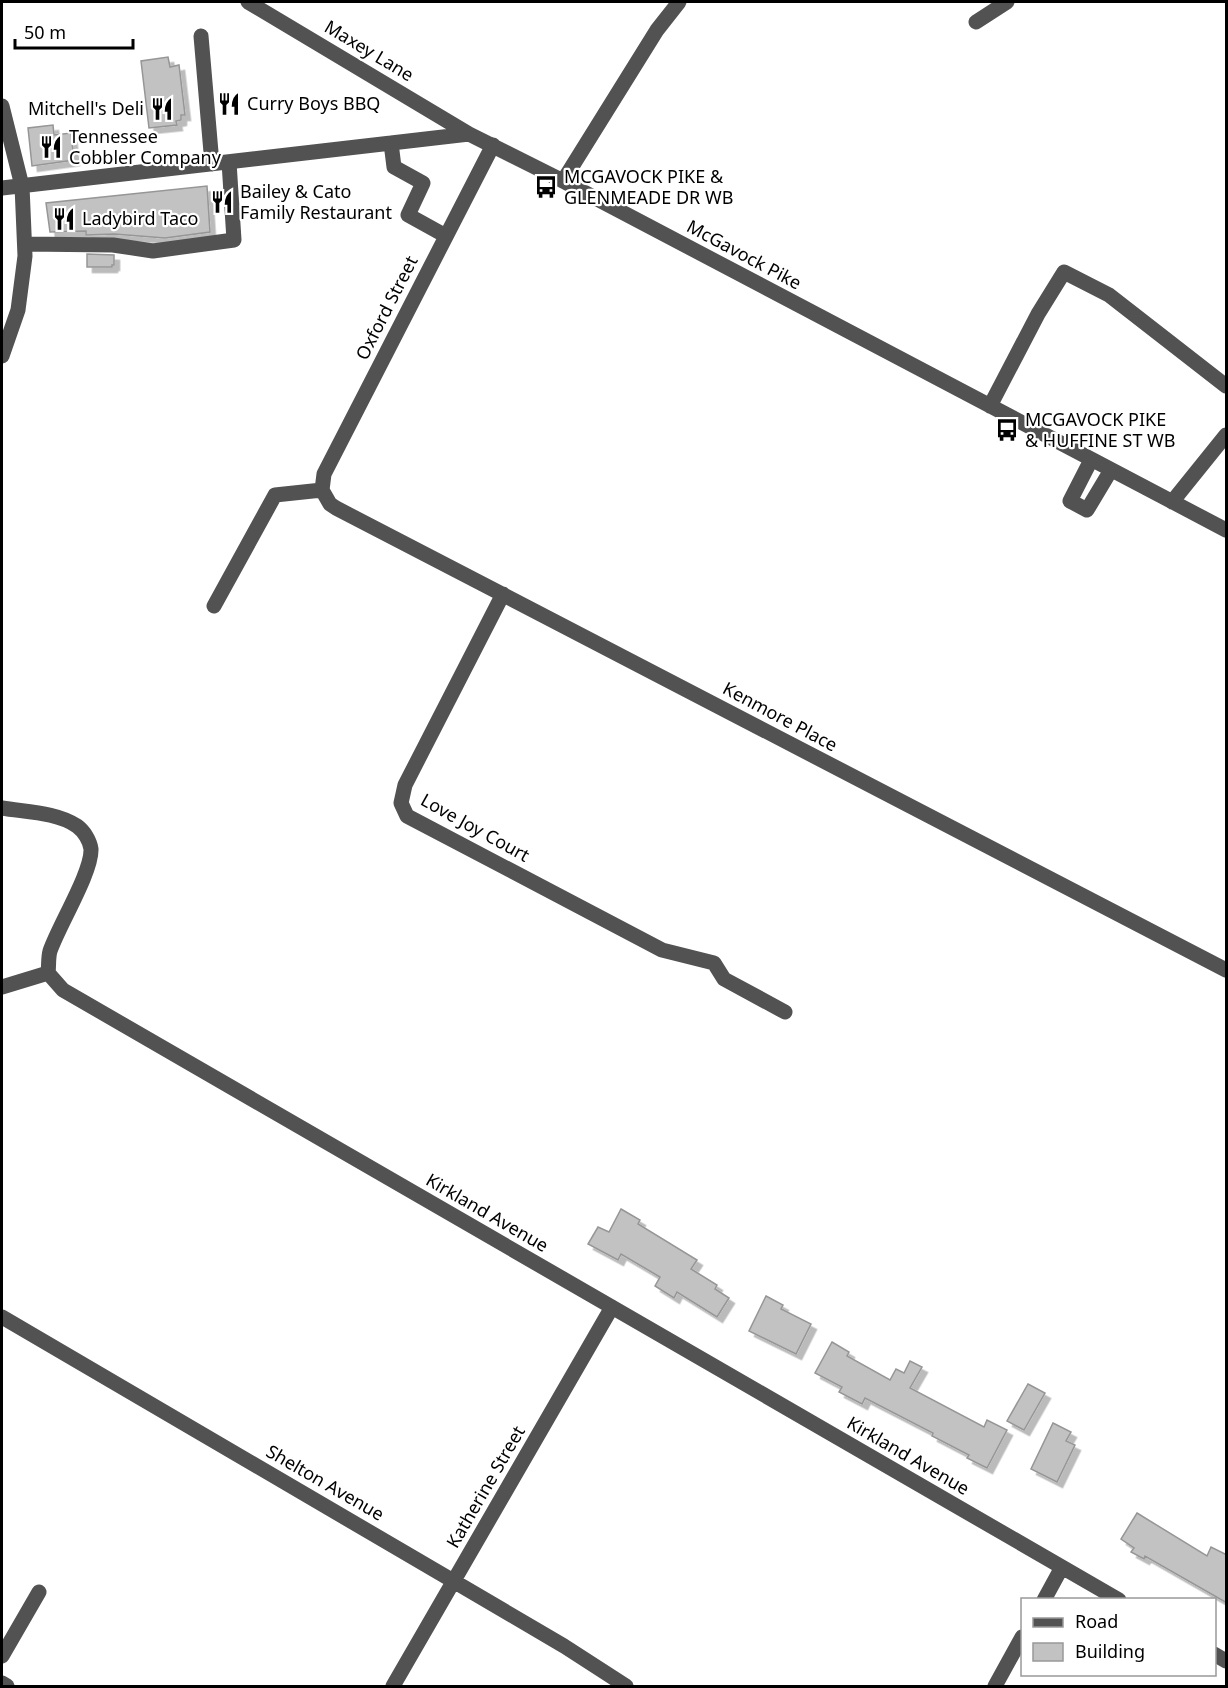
<svg xmlns="http://www.w3.org/2000/svg" width="1228" height="1688" viewBox="0 0 1228 1688" font-family="'Noto Sans',sans-serif">
<defs>
<filter id="shadow"><feDropShadow dx="5.5" dy="5.5" stdDeviation="0" flood-color="#0004"/></filter>
</defs>
<rect width="100%" height="100%" fill="#fff"/>
<path fill="#c2c2c2" stroke="#969696" stroke-width="1.5" filter="url(#shadow)" d="M168,57L170,67L179,65L185,115H181V120L176,121L177,125L149,128L141,61Z
M53,125L54,135L71,133L74,160L32,166L28,128Z
M207,186L210,232L165,238L114,234L86,235V231L50,232L46,203Z
M87,254L114,255V265H112V267H87Z
M621,1209L640,1220L638,1224L697,1260L691,1269L717,1285L715,1289L729,1298L717,1317L677,1292L674,1298L655,1286L660,1277L621,1254L618,1260L588,1244L598,1227L609,1232Z
M766,1296L783,1305L781,1309L811,1324L796,1354L749,1331Z
M832,1342L849,1352L847,1356L890,1380L896,1369L904,1373L910,1361L922,1367L910,1388L984,1427L987,1420L1007,1430L987,1468L967,1458L969,1455L932,1436L933,1433L865,1398L862,1404L839,1392L842,1387L815,1373Z
M1028,1384L1045,1393L1024,1430L1007,1421Z
M1053,1423L1071,1432L1066,1441L1075,1445L1057,1482L1031,1469Z
M1137,1513L1207,1556L1211,1547L1227,1555V1603L1145,1556L1144,1559L1131,1552L1134,1548L1121,1539Z"/>
<g fill="none" stroke-linecap="round" stroke-linejoin="round">
<path stroke="#525252" stroke-width="15" d="M248,2L469,134L563,181L1226,530
M976,22L1007,2
M201,36L212,164
M2,106L22,186L25,256L18,310L2,356
M391,143L394,167L423,183L408,215L446,236
M563,181L657,30L679,2
M2,188L469,134
M25,244L113,245L153,251L234,240L229,162
M990,406L1038,314L1064,272L1109,295L1226,386
M1091,460L1070,501L1087,510L1111,470
M322,490L330,504L336,508L1226,970
M322,490L324,474L493,145
M1172,502L1226,435
M503,594L405,785L401,803L407,816L662,950L714,963L724,979L785,1012
M214,606L275,495L322,490
M2,808C25,812 57,812 77,826C84,831 90,841 91,849C92,872 59,925 50,951C48,958 49,966 48,973L63,990L1119,1600
M2,987L48,973
M2,1317L455,1582L564,1646L626,1686
M1044,1600L1062,1567
M1214,1654L1226,1661
M2,1656L39,1592
M2,1683L7,1686
M393,1686L612,1307
M995,1686L1022,1637"/>
</g>
<defs>
<g id="restaurant-bare" transform="scale(1.8)"><path d="M-5-6h1v4h1v-4h1v4h1v-4h1v5L-1.5 .5V6h-2V.5L-5-1ZM5-6V6H3V1.5H1.5Q1.5-4 5-6Z" fill="#000" stroke="#fff" stroke-width="2.5" paint-order="stroke"/></g>
<g id="bus-bare" transform="scale(1.8)"><path d="M-5-6H5V4H4V6H2V4H-2V6H-4V4H-5ZM-3.5-4V0h7V-4ZM-3.5 1.2v1.5H-2V1.2ZM2 1.2v1.5H3.5V1.2Z" fill="#000" stroke="#fff" stroke-width="2.5" paint-order="stroke"/></g>
</defs>
<g fill-rule="evenodd">
<use href="#restaurant-bare" x="229" y="104"/>
<use href="#restaurant-bare" x="162" y="109"/>
<use href="#restaurant-bare" x="51" y="147"/>
<use href="#bus-bare" x="546" y="187"/>
<use href="#restaurant-bare" x="222" y="202"/>
<use href="#restaurant-bare" x="64" y="219"/>
<use href="#bus-bare" x="1007" y="430"/>
</g>
<g text-anchor="middle" stroke-width="4.5" stroke-linejoin="round" paint-order="stroke">
<g font-size="18" fill="#000" stroke="#fff">
<text transform="translate(369 51) rotate(31)" y="6">Maxey Lane</text>
<text transform="translate(744 255) rotate(28)" y="6">McGavock Pike</text>
<text transform="translate(387 308) rotate(-63)" y="6">Oxford Street</text>
<text transform="translate(780 717) rotate(28)" y="6">Kenmore Place</text>
<text transform="translate(475 828) rotate(29)" y="6">Love Joy Court</text>
<text transform="translate(487 1213) rotate(30)" y="6">Kirkland Avenue</text>
<text transform="translate(908 1456) rotate(30)" y="6">Kirkland Avenue</text>
<text transform="translate(325 1483) rotate(30)" y="6">Shelton Avenue</text>
<text transform="translate(486 1487) rotate(-60)" y="6">Katherine Street</text>
</g>
<g font-size="18" fill="#000" stroke="#fff" text-anchor="start">
<text x="247" y="110">Curry Boys BBQ</text>
<text x="144" y="115" text-anchor="end">Mitchell's Deli</text>
<text x="69" y="143">Tennessee<tspan x="69" dy="21">Cobbler Company</tspan></text>
<text x="564" y="183">MCGAVOCK PIKE &amp;<tspan x="564" dy="21">GLENMEADE DR WB</tspan></text>
<text x="240" y="198">Bailey &amp; Cato<tspan x="240" dy="21">Family Restaurant</tspan></text>
<text x="82" y="225">Ladybird Taco</text>
<text x="1025" y="426">MCGAVOCK PIKE<tspan x="1025" dy="21">&amp; HUFFINE ST WB</tspan></text>
</g>
</g>
<rect width="1228" height="1688" fill="none" stroke="#000000" stroke-width="6"/>
<rect x="1021" y="1598" width="195" height="78" fill="#ffffff" stroke="#999999" stroke-width="1.5"/>
<rect x="1033" y="1618" width="30" height="9" fill="#525252" stroke="#999999" stroke-width="1.5"/>
<text x="1075" y="1628" font-size="18" fill="#000000">Road</text>
<rect x="1033" y="1643" width="30" height="18" fill="#c2c2c2" stroke="#999999" stroke-width="1.5"/>
<text x="1075" y="1658" font-size="18" fill="#000000">Building</text>
<path d="M15 39v9h118v-9" fill="none" stroke="#000000" stroke-width="3"/>
<text x="24" y="39" font-size="18" fill="#000000" stroke="#ffffff" stroke-width="4.5" paint-order="stroke">50 m</text>
</svg>
